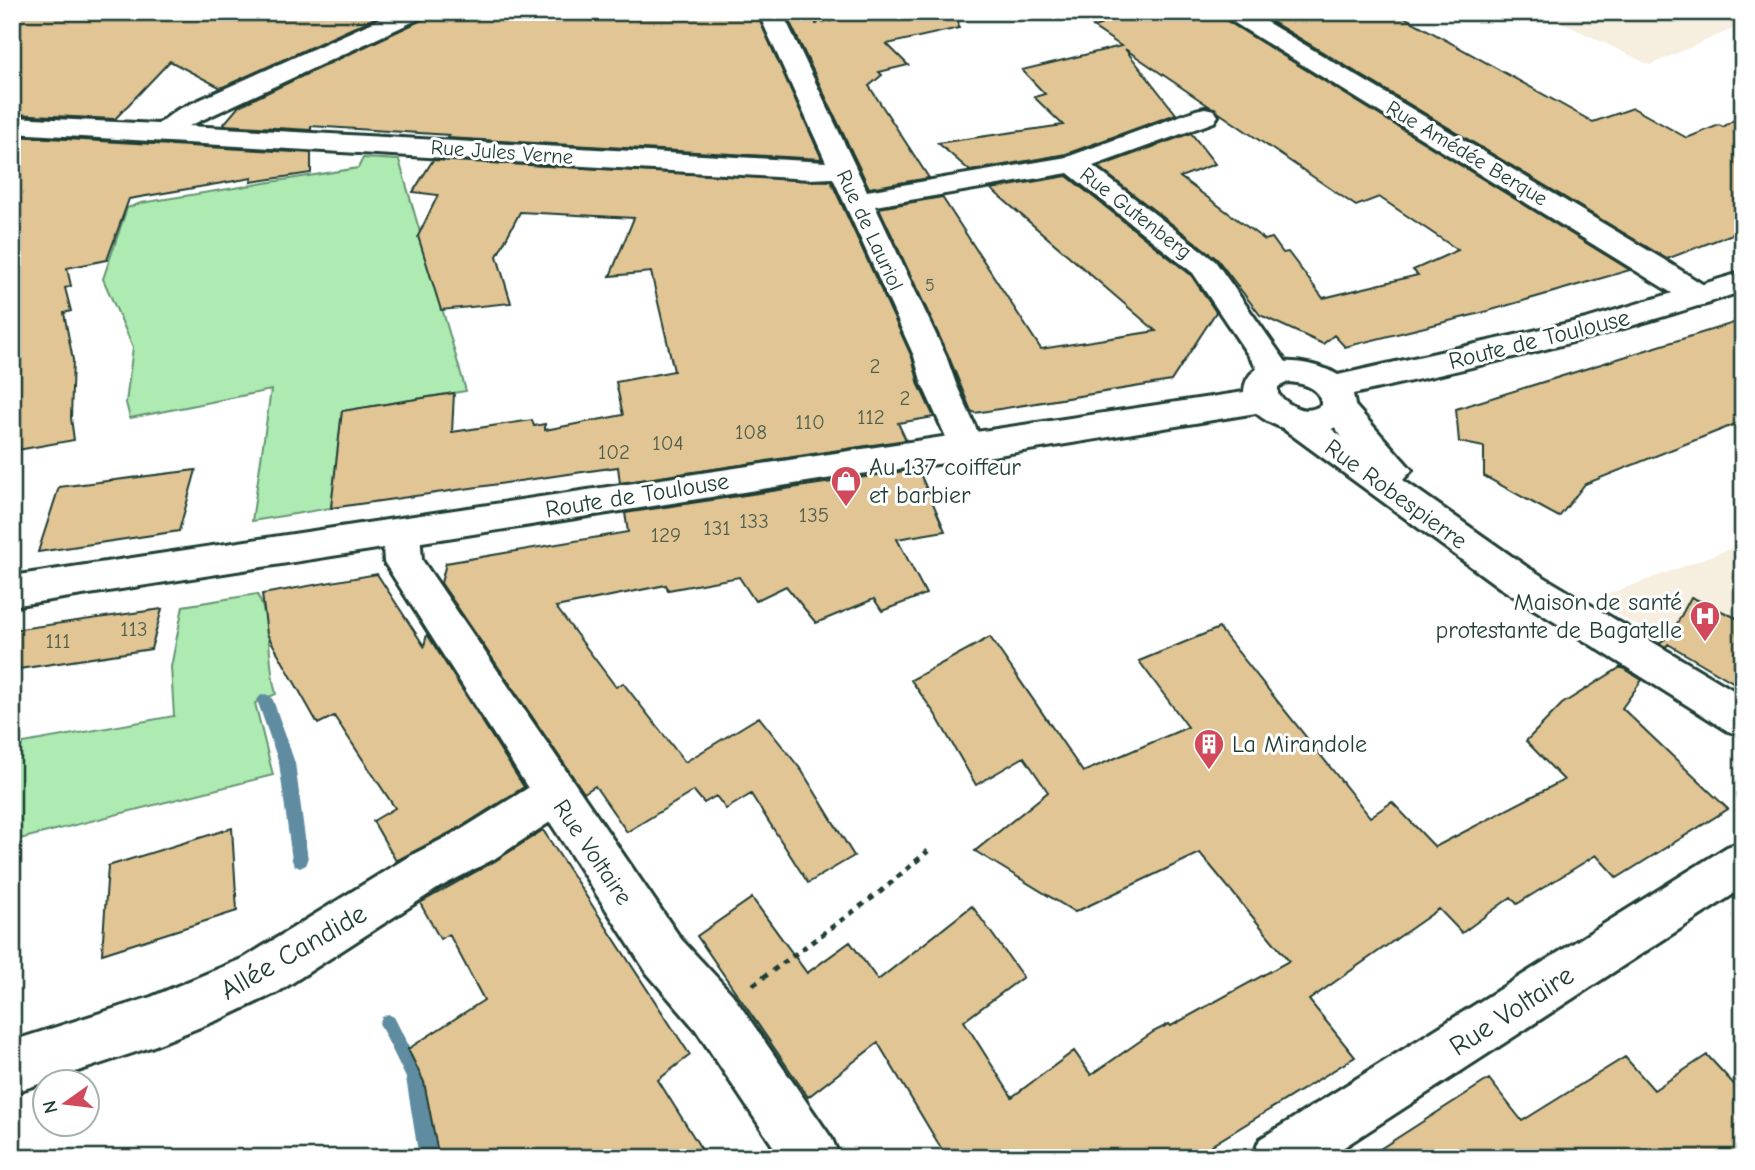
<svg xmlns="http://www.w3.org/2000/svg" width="1755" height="1170" viewBox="0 0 1755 1170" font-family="'Comic Neue',sans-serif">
<rect width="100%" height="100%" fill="#fff"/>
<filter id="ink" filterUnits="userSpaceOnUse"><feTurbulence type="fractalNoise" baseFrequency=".0143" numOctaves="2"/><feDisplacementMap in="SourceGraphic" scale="14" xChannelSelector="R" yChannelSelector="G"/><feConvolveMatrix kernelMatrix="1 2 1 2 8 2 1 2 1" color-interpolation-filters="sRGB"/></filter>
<g filter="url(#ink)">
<path fill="#f6eedf" d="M1540,12H1743V30L1737,27L1650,65Z
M1743,544V687L1593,600Z"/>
<path fill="#adebb2" stroke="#669473" stroke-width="2" d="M363,158L399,160L466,391L342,411L331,508L252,521L271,390L130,418L126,403L133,347L103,279L127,208L141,203L358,168Z
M257,594C273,624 267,662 276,694L255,703L273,775L12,841V745L174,716L171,667L183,606Z"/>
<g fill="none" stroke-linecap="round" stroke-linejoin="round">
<path fill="#5f8ca0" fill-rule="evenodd" d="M265,694L270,696L273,700L295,763L308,860L306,865L300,868L294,865L292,860L279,763L257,700L260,696Z
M388,1014L394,1017L424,1076L439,1158H419L406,1078L379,1023L382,1017Z"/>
</g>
<path fill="#e1c595" stroke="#1f3d34" stroke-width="2" d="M12,12H388L221,88L170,61L115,119L12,114Z
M429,12H756L822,159L447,138L449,135L311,126V130L223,125L239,106L424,19Z
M785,12H957L959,28L887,44L908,65L879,72L882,75L869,86L929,178L869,188Z
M1083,12H1219L1224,19L1630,270L1481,313L1345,347L1334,335L1323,344L1260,315L1217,259L1098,167L1191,133L1215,164L1180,177L1265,240L1272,238L1283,253L1288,252L1323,298L1418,275L1413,270L1458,250L1379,197L1356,206L1125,49L1176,114L1066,154L970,171L938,143L1063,125L1034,97L1045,94L1022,70L1121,46L1093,27L1100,25Z
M1256,12H1395L1593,122L1633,108L1687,138L1719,125L1723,127L1743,114V230L1667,259Z
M12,136L311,153V173L251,182L252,178L129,199L107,260L67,268L71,286L65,288L71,311L64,313L73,360L71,418L74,440L12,451Z
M433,160L831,181L912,357L919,385L934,417L898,423L906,440L620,483L618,467L331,508L342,411L454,393L452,432L532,420L534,426L545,424V430L623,415L616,382L674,371L651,272L610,276L634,218L520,212L497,256L511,303L441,310L418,236L438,195L413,192Z
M1067,176L1191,275L1216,312L1171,381L975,413L971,411L948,355L879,208L942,197L1041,349L1156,331L991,189Z
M1743,320V421L1585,484L1559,517L1484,476V447L1459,442L1456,409Z
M918,469L945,531L897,539L926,594L882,611L874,599L816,623L786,586L755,601L739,577L668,590L666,585L556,607L616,687L623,683L685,762L759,717L802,771L854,856L808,883L751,794L726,809L716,796L704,803L694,791L627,832L595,786L584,793L441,583L446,563L628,532L625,513Z
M196,470L179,531L38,552L59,487Z
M377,574L424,646L427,634L524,787L461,827L396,861L373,821L395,808L334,716L318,724L267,634L262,594Z
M1691,597L1743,621V688L1668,644L1666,647L1659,643L1671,635Z
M162,609L151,649L12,670V630Z
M1219,628L1370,817L1392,802L1435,847L1564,780L1526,741L1562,704L1621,667L1642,680L1622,708L1728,809L1617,878L1596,855L1517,904L1511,897L1462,933L1439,909L1309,1000L1355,1057L1191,1158H947L878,1043L808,1097L697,936L752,898L807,973L850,942L878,980L972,906L1023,977L964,1021L1012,1097L1074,1051L1091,1075L1153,1032L1169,1024L1171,1026L1289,961L1200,853L1075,912L975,851L1048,792L1024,757L976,785L935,714L911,680L990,637L1083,772L1188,727L1139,661Z
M232,828L237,911L102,954L108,866Z
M543,830L690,1055L658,1080L707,1158H439L424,1082L408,1049L484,1000L449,934L440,939L420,903L495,861Z
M1707,1055L1743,1094V1158H1366L1489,1079L1522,1121L1625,1057L1654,1090Z"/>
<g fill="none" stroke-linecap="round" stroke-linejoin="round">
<g stroke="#1f3d34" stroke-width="6">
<path id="minor" d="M395,12H427L423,17L189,126L826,162L758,12H782L867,191L1067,157L1196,110L1205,108L1214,110L1218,116L1214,122L1093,166L1215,261L1293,372L1289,380L1277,383L1265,380L1193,273L1068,173L875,206L946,356L956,384L985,448L980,457L968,460L956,457L951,448L922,384L914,356L833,178L810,179L12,133V117L158,124L177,110Z
M1221,12H1250L1666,261L1710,289L1714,296L1710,303L1699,306L1688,303L1225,17Z
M1338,396L1350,400L1412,470L1403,480L1527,567L1743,696V736L1728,731L1499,587L1285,430L1280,422L1285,414C1308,407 1324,424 1342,437L1321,408L1326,400Z
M401,518L414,522L420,532L422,560L681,939L732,994L832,1139L840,1158H781L696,1030L647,973L550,822L494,859L440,887L278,992L225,1017L151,1047L12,1093V1041L151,997L244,958L408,857L462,829L528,788L384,562L382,532L388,522Z
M1743,841V888L1327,1158H1252L1260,1139L1727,847Z"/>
</g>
<g stroke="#1f3d34" stroke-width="6">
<path id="major" d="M1743,272V291C1615,335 1484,365 1353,394L1355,405C1339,445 1284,437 1256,413L968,460L845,476L12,606V576L1244,392C1246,350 1313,359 1338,375L1586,319ZM1288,382C1303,383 1322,388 1321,405C1306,416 1289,406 1278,394V387Z"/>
</g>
<path stroke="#1f3d34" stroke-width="2.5" stroke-dasharray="3.5 3.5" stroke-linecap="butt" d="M815,24L869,12"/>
<path stroke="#1f3d34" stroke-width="5" stroke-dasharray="6 6" stroke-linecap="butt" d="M753,985L880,892L928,851"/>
<use href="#minor" fill="#fff" fill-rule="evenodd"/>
<use href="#major" fill="#fff" fill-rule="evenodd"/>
</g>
</g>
<defs>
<g id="shop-pin" transform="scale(1.575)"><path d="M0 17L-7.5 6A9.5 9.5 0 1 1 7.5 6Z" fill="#d1495b" stroke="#fff"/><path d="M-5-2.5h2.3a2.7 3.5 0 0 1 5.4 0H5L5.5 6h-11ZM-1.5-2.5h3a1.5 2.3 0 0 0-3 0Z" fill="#fff"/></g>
<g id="hospital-pin" transform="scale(1.575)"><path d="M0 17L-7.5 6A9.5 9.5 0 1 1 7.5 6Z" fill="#d1495b" stroke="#fff"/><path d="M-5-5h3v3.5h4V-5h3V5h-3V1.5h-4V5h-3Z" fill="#fff"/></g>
<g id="building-pin" transform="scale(1.575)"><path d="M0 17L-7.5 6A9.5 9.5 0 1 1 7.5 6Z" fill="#d1495b" stroke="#fff"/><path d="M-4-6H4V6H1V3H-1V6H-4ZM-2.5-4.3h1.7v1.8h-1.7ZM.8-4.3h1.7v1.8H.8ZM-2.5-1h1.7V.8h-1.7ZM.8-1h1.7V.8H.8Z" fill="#fff"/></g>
</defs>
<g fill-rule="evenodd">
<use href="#shop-pin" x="846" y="481"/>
<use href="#hospital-pin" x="1705" y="616"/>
<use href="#building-pin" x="1209" y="744"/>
</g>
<g text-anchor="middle" stroke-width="6" stroke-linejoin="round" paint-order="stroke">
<g font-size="18" fill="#505f4c">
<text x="930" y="291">5</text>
</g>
<g font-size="21" fill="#1f3d34" stroke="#fff">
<text transform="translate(502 152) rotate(4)" y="7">Rue Jules Verne</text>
<text transform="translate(1467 153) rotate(31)" y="7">Rue Amédée Berque</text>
<text transform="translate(1136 213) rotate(38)" y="7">Rue Gutenberg</text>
<text transform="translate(870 230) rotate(65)" y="7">Rue de Lauriol</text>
</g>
<g font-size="21" fill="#505f4c">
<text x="875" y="373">2</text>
<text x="905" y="405">2</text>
<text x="871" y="424">112</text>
<text x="810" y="429">110</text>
<text x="751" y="439">108</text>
<text x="668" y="450">104</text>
<text x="614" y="459">102</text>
<text x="814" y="522">135</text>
<text x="754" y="528">133</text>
<text x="717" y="535">131</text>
<text x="666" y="542">129</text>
<text x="134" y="636">113</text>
<text x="58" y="648">111</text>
</g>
<g font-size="24" fill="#1f3d34" stroke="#fff">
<text transform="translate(1539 339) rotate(-14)" y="8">Route de Toulouse</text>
<text transform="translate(1396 494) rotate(36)" y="8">Rue Robespierre</text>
<text transform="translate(637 495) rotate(-9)" y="8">Route de Toulouse</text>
<text transform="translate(593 852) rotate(56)" y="8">Rue Voltaire</text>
</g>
<g font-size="24" fill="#1f3d34" stroke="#fff" text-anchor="start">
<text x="869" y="475">Au 137 coiffeur<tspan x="869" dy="28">et barbier</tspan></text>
<text x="1682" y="610" text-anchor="end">Maison de santé<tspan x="1682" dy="28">protestante de Bagatelle</tspan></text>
<text x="1232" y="752">La Mirandole</text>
</g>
<g font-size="28" fill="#1f3d34" stroke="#fff">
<text transform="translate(293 951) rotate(-30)" y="10">Allée Candide</text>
<text transform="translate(1511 1010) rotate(-33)" y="10">Rue Voltaire</text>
</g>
</g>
<rect width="1755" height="1170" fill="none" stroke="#fff" stroke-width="42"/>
<rect x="21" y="21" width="1713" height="1128" fill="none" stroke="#1f3d34" stroke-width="2.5" filter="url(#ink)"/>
<g transform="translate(66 1103) rotate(256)"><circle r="33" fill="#ffffff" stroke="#a5b1ae" stroke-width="2"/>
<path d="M0-5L12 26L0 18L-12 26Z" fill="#d1495b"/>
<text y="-10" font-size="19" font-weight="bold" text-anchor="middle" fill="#1f3d34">N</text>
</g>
</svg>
